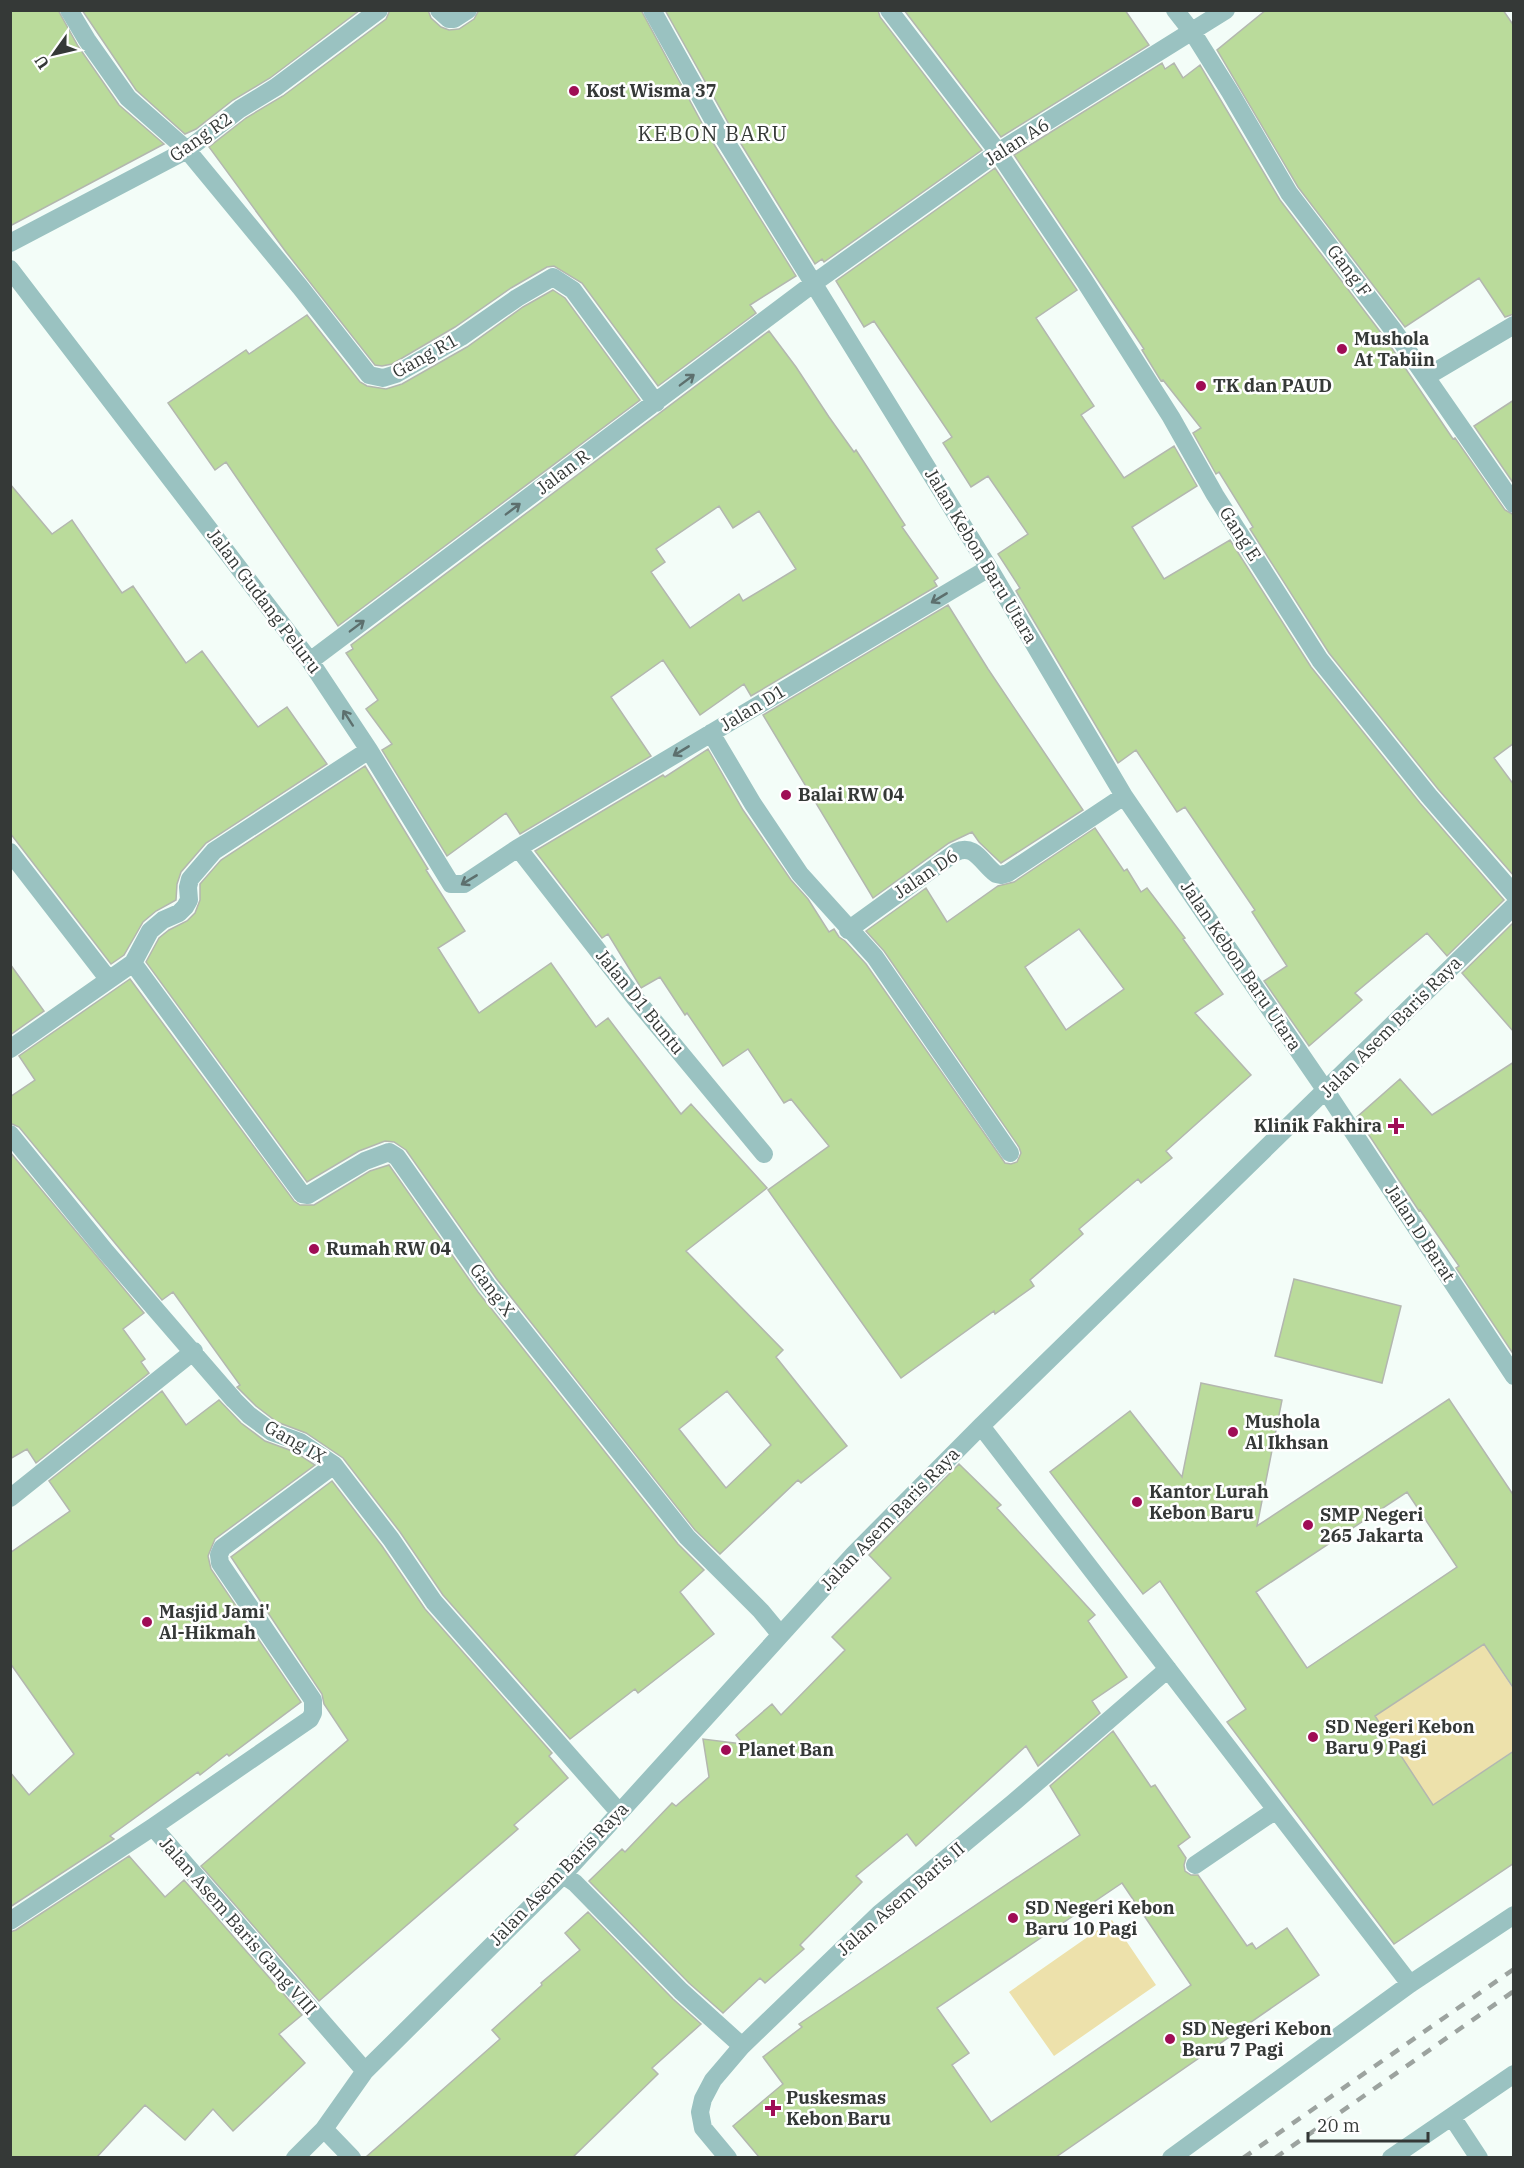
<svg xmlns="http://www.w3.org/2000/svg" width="1524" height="2168" viewBox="0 0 1524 2168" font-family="'IBM Plex Serif',serif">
<rect width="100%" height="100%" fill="#f3fdf8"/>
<path fill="#ede1ab" d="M1484,1644L1513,1689V1751L1433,1805L1375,1716Z
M1112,1920L1156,1985L1054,2056L1009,1992Z"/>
<path fill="#badb9b" stroke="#b3b7af" stroke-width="1.5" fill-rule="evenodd" d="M10,10H58L78,46L119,105L164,144L10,226Z
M82,10H360L270,78L233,100L196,129L185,134L136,90Z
M390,10H428L431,18L441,27L449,30L459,29L474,19L479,10H641L710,138L796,276L750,305L756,313L658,386L582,283L554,266L547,267L511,288L455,327L392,364L382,366L375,365L286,252L209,147L246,118L283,96L386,19Z
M665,10H878L880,17L982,150L824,262L822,259L815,264L730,126Z
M904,10H1125L1149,45L1001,137Z
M1266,10H1503L1514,26V314L1505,317L1479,278L1405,327L1298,187L1217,50Z
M1162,63L1165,69L1174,63L1183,78L1200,65L1280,200L1385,338L1453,439L1455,438L1505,510L1514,515V743L1494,758L1514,785V876L1438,789L1329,653L1250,529L1253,527L1219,472L1216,474L1193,433L1201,428L1163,380L1161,381L1142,350L1144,349L1014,155Z
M995,168L1077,290L1036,318L1094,406L1081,415L1124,478L1174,446L1197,486L1132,527L1164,579L1230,540L1311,667L1420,803L1504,900L1447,956L1427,933L1355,993L1362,1000L1309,1046L1264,981L1287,966L1252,912L1255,910L1185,807L1177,812L1136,750L1118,763L1016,591L1020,588L998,554L1028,534L988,476L971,487L943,443L952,437L874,321L864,327L836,281Z
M553,290L565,298L640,400L338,626L226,462L215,470L168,403L246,350L249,354L307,315L360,382L367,386L386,389L402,384L467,347L523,307Z
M769,331L796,367L829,417L854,452L856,450L905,525L902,527L938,578L934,581L937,586L751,696L744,684L700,715L663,660L611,697L651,756L520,834L506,813L447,856L382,750L392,744L366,709L378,700L346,653L353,649L351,645ZM719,506L733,528L759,511L796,569L743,601L739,594L690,628L651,572L665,562L656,549Z
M1514,400V484L1474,426Z
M10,484L52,534L72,520L122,593L133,586L186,663L202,651L258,727L287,707L327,764L206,843L181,872L177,884L176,900L156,911L143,922L124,955L111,964L10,833Z
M948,605L988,669L1083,810L1001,863L979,842L972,832L949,843L873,898L763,715Z
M708,749L743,810L791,880L808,899L829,932L834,929L839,937L845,941L866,964L1005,1163L1011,1164L1017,1162L1021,1153L1019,1147L884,951L866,931L926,888L947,922L998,886L1014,882L1095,828L1124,871L1127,869L1141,892L1147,888L1185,938L1183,939L1223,994L1195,1013L1251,1075L1166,1151L1172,1158L1141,1183L1138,1179L1079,1229L1083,1234L1030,1280L1034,1286L995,1314L994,1311L901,1378L768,1190L829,1146L791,1099L784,1103L748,1049L723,1066L687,1013L685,1015L660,977L641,988L608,934L602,938L535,851L663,775L665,777ZM1079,929L1124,989L1066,1030L1025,967Z
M365,766L428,869L426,870L465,931L438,948L479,1013L551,963L596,1027L608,1018L681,1114L691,1104L767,1188L686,1251L783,1350L776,1357L847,1446L801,1483L798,1480L720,1554L695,1530L496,1278L406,1150L394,1142L385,1141L359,1151L307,1182L146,962L159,938L169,930L187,921L195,913L200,900V884L221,860ZM727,1391L771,1445L726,1488L679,1429Z
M1514,922V1032L1462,973Z
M10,964L44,1011L10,1035Z
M130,979L294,1201L300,1205H314L370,1171L389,1165L478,1292L678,1544L704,1570L680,1592L714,1634L638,1693L635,1689L570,1739L443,1595L400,1532L343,1458L306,1433L277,1422L256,1406L237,1387L240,1385L173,1292L162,1300L19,1127L10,1123V1097L35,1080L19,1056Z
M1514,1062V1355L1456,1268L1459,1266L1420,1210L1419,1211L1357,1117L1400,1079L1432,1115Z
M10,1152L144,1313L123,1329L145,1359L141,1362L149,1373L36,1463L27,1449L10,1459Z
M1294,1279L1401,1306L1382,1383L1275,1356Z
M1201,1383L1282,1400L1257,1526L1449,1399L1514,1496V1689L1484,1644L1375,1716L1433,1805L1514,1751V1863L1394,1944L1227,1722L1246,1709L1160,1581L1143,1594L1050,1472L1130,1411L1182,1477ZM1407,1492L1457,1567L1307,1668L1256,1592Z
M162,1391L186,1425L219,1400L241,1423L265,1441L295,1452L315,1465L215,1539L208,1556L211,1569L301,1702L229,1756L227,1754L200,1775L198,1772L110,1836L114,1839L10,1907V1772L29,1795L74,1754L10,1663V1553L70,1511L49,1481Z
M959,1464L1001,1505L997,1508L1095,1615L1088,1621L1127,1677L1092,1701L1100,1713L1038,1766L1026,1746L916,1846L907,1834L856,1876L862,1882L800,1945L804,1949L765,1983L760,1978L723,2013L689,1983L589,1881L622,1849L625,1852L672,1803L676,1806L709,1777L703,1739L743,1744L736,1735L772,1704L781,1715L845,1650L832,1637L891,1578L869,1555Z
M332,1481L382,1546L425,1609L552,1753L549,1756L568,1778L514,1825L518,1829L319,2001L201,1866L348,1740L324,1704L322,1694L231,1557Z
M1113,1731L1151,1787L1155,1785L1190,1837L1178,1846L1186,1858L1184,1865L1185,1871L1191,1875H1198L1247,1946L1252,1943L1256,1949L1287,1928L1319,1975L1056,2157H759L733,2126L783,2084L763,2057L802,2027L799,2024L1080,1835L1050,1786ZM1122,1883L1191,1985L991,2122L952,2065L969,2053L937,2008Z
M129,1856L165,1897L184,1880L302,2015L279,2034L305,2063L233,2131L213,2109L185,2140L145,2105L97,2157H10V1932L16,1930Z
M588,1912L673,1999L701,2024L652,2068L658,2074L573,2157H366L500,2039L492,2030L542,1985L541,1983L580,1950L565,1933Z"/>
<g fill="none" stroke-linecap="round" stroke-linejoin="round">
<path stroke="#9ac2c1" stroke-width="18" d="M69,10L87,40L128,98L187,150L300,287L369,375L383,378L396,374L461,337L517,298L553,277L573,290L656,403
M439,10L449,19H454L468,10
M652,10L720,132L989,568L1124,796L1326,1091L1514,1376
M889,10L998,152L1084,280L1171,417L1215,495L1320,660L1429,796L1514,894
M1175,10L1193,33L1230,92L1289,193L1394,331L1514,504
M10,243L187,150L240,109L276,87L379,10
M10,269L310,661L369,750L451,884H464L518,848L989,568
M1426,377L1514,325
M310,661L814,283L998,152L1226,10
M711,733L753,804L800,874L875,957L1010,1153
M518,848L634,997L764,1154
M10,852L109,980
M848,930L956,852C975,843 982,864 996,874L1001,875L1008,873L1124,796
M133,963L302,1194L308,1195L365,1161L389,1152L397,1157L487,1285L687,1537L761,1611L780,1634
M10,1049L133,963L150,931L163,920L179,913L185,907L189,900L188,887L190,879L214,851L369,750
M10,1134L106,1252L234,1400L249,1415L272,1432L300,1442L334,1465L391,1539L434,1602L619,1812
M981,1426L1410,1984
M10,1498L194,1351
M153,1827L365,2071
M1195,1865L1276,1810
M563,1875L575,1883L681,1991L742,2046
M10,1921L153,1827L310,1719L313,1713V1700L220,1563L219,1555L222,1548L334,1465
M1452,2117L1479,2158
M324,2129L352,2158
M295,2158L324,2129L365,2071L563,1875L854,1554L981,1426L1514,906
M728,2158L703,2128L700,2112L703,2099L713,2080L742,2046L879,1914L1013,1803L1168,1669
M1171,2158L1410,1984L1514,1915
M1391,2158L1514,2074"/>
<path stroke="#9ca39f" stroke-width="4.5" stroke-dasharray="10 10" stroke-linecap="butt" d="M1243,2158L1514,1969
M1275,2158L1514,1991"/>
</g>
<defs><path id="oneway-shaft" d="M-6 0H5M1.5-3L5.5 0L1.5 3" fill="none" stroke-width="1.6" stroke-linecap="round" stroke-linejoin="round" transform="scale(1.5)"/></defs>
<g stroke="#5d706e">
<use href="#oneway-shaft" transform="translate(687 380) rotate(-37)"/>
<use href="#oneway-shaft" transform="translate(513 509) rotate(-37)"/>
<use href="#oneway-shaft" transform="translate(939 598) rotate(149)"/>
<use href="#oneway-shaft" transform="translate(357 626) rotate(-37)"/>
<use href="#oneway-shaft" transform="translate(348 718) rotate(-123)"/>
<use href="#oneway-shaft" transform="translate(681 751) rotate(149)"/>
<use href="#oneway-shaft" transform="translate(469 880) rotate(149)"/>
</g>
<g fill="#9f0d55" stroke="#fff" stroke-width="2">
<circle cx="574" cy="91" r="6"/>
<circle cx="1342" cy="349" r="6"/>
<circle cx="1201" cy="386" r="6"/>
<circle cx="786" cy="795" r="6"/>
<path d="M1393 1117h6v6h6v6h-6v6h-6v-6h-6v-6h6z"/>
<circle cx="314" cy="1249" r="6"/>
<circle cx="1233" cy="1432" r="6"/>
<circle cx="1137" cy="1502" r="6"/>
<circle cx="1308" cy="1525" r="6"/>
<circle cx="147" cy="1622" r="6"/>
<circle cx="1313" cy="1737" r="6"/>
<circle cx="726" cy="1750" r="6"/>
<circle cx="1013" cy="1918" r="6"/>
<circle cx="1170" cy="2039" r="6"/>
<path d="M770 2099h6v6h6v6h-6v6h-6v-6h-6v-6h6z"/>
</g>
<g text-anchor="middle" stroke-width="5" stroke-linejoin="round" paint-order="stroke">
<g font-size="18" font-weight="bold" fill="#353937" stroke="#fff" text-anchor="start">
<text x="586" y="97">Kost Wisma 37</text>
<text x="1354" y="345">Mushola<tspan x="1354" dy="21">At Tabiin</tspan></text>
<text x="1213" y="392">TK dan PAUD</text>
<text x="798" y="801">Balai RW 04</text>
<text x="1382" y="1132" text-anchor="end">Klinik Fakhira</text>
<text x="326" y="1255">Rumah RW 04</text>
<text x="1245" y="1428">Mushola<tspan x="1245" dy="21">Al Ikhsan</tspan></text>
<text x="1149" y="1498">Kantor Lurah<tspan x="1149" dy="21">Kebon Baru</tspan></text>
<text x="1320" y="1521">SMP Negeri<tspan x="1320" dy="21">265 Jakarta</tspan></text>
<text x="159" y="1618">Masjid Jami'<tspan x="159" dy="21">Al-Hikmah</tspan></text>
<text x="1325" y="1733">SD Negeri Kebon<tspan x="1325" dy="21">Baru 9 Pagi</tspan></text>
<text x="738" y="1756">Planet Ban</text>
<text x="1025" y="1914">SD Negeri Kebon<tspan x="1025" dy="21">Baru 10 Pagi</tspan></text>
<text x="1182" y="2035">SD Negeri Kebon<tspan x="1182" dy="21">Baru 7 Pagi</tspan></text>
<text x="786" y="2104">Puskesmas<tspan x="786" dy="21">Kebon Baru</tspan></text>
</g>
<g font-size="18" fill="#353937" stroke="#fff">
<text transform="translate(201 137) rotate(-35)" y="6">Gang R2</text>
<text transform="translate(1017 142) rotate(-32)" y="6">Jalan A6</text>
<text transform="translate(1349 271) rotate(53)" y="6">Gang F</text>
<text transform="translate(425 356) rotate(-29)" y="6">Gang R1</text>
<text transform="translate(563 472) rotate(-37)" y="6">Jalan R</text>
<text transform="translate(1240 534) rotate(57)" y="6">Gang E</text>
<text transform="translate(981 556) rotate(59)" y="6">Jalan Kebon Baru Utara</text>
<text transform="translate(264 601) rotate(53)" y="6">Jalan Gudang Peluru</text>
<text transform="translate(753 708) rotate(-31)" y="6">Jalan D1</text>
<text transform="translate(926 874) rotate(-34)" y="6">Jalan D6</text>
<text transform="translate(1241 966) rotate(56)" y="6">Jalan Kebon Baru Utara</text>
<text transform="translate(640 1002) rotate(51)" y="6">Jalan D1 Buntu</text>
<text transform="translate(1391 1027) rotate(-45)" y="6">Jalan Asem Baris Raya</text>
<text transform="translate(1420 1233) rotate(57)" y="6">Jalan D Barat</text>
<text transform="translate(492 1290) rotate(53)" y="6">Gang X</text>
<text transform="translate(295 1442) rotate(30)" y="6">Gang IX</text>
<text transform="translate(890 1519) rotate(-46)" y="6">Jalan Asem Baris Raya</text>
<text transform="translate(559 1874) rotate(-46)" y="6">Jalan Asem Baris Raya</text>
<text transform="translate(901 1899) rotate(-41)" y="6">Jalan Asem Baris II</text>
<text transform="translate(238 1926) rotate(49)" y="6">Jalan Asem Baris Gang VIII</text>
</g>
<g font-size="21" letter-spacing="1.5" fill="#353937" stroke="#fff">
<text x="713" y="141">KEBON BARU</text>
</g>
</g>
<rect width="1524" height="2168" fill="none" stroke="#353937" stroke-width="24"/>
<g transform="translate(54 54) rotate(236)" stroke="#ffffff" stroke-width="4.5" paint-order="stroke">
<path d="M0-4.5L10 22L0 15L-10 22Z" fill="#353937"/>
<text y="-9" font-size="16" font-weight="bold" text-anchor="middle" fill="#353937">U</text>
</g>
<path d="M1308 2132v9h120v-9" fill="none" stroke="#353937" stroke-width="3"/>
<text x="1317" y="2132" font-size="18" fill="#353937" stroke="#ffffff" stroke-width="4.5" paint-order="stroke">20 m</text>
</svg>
